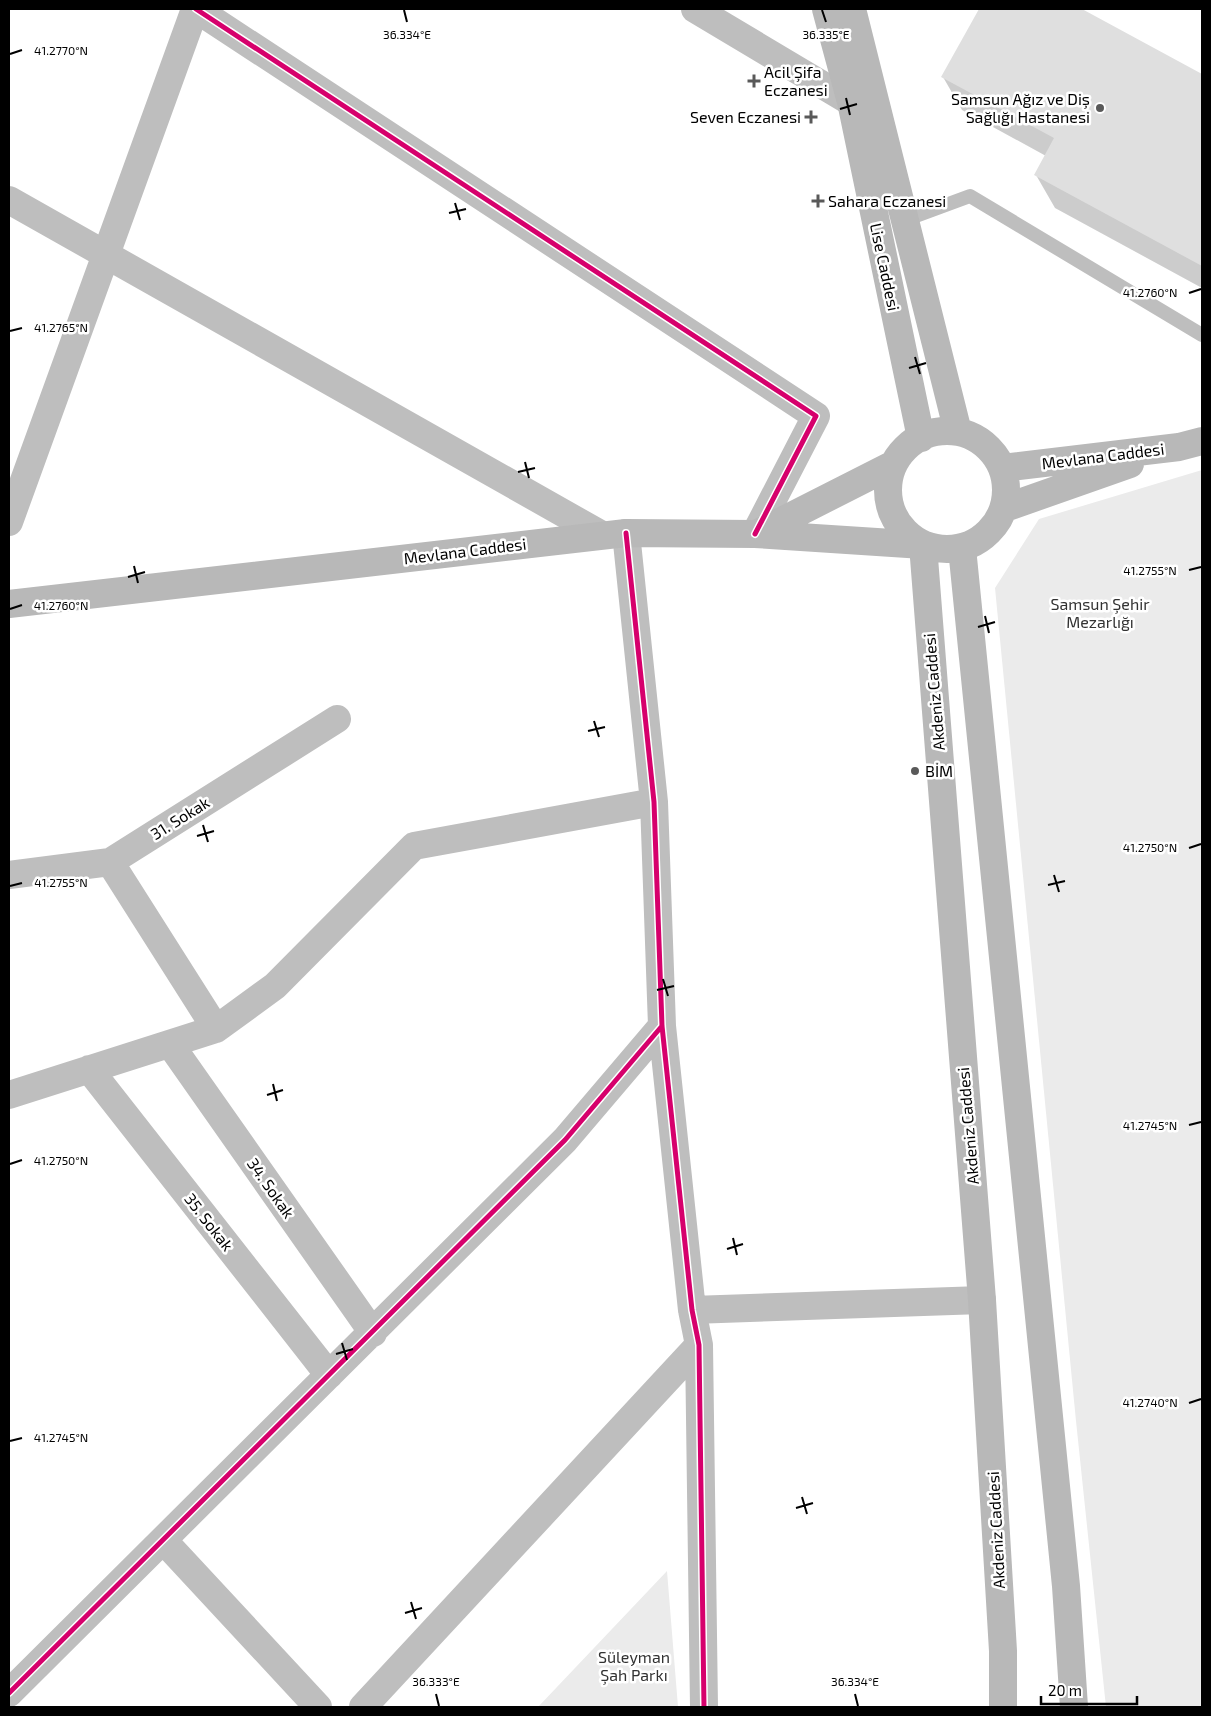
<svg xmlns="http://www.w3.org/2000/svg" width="1211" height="1716" viewBox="0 0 1211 1716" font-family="'Exo 2',sans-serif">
<rect width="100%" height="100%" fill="#fff"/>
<path fill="#ebebeb" d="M1202,470V1707H1106L1076,1421L995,588L1039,519Z
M667,1571L678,1707H538Z"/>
<path fill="#0003" d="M980,9H1080L1202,75V288L1055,208L1036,175L1046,156L962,110L943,77Z"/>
<path fill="#dfdfdf" d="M979,9H1082L1202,74V266L1034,175L1054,138L941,77Z"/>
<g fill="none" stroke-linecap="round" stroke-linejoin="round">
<path stroke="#bebebe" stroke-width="14" d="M905,220L970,196L1202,335"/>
<path stroke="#bebebe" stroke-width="28" d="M196,9L816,416L755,534
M695,9L851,102
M9,200L602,535
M9,522L195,9
M626,533L654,802L662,1026L692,1310L699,1345L704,1707
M110,862L216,1029
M9,875L110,862L337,719
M170,1044L373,1333
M89,1069L329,1375
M9,1095L216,1029L275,986L414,846L654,802
M692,1310L982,1300
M163,1540L318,1707
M9,1693L565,1140L662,1026
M363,1707L699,1345"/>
<path stroke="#b8b8b8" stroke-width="28" d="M826,9L851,102L921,438
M852,9L958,432
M888 490a59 59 0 1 1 118 0a59 59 0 1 1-118 0Z
M1003,468L1179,447L1202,441
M1005,508L1130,464
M756,534L894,464
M962,548L1066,1586L1074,1707
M9,604L626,533L755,534L923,545L982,1300L1003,1651V1707"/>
<g stroke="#fff" stroke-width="8">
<path id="cycleway" d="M196,9L816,416L755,534
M626,533L654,802L662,1026L692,1310L699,1345L704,1707
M9,1693L565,1140L662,1026"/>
</g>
<use href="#cycleway" stroke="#d6006c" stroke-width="5"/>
</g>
<path fill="none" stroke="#000" stroke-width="2" d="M404,10L407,22M822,10L826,22M10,54L22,50M846,98L850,115M840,109L857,104M455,203L460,220M449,213L466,209M1189,293L1201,289M10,331L22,328M915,357L920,374M909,368L926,363M525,462L529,478M518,472L535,468M134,566L138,583M1189,570L1201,567M128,577L145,572M10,609L22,605M985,616L989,633M978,627L995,622M594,721L599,737M588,731L605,727M203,825L208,842M197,836L214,831M1189,848L1201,844M1054,875L1059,892M1048,885L1065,881M10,886L22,883M663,979L668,996M657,990L674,986M273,1084L277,1101M267,1095L283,1090M1189,1125L1201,1122M10,1164L22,1160M733,1238L737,1255M727,1249L743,1244M342,1343L347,1360M336,1354L353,1349M1189,1403L1201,1399M10,1441L22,1438M802,1497L807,1514M796,1508L813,1503M411,1602L416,1619M405,1613L422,1608M436,1694L439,1706M855,1694L858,1706"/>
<g fill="#595959" stroke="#fff" stroke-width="2">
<path d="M751.5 73.5h5v5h5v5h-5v5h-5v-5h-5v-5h5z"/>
<circle cx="1100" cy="108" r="5"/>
<path d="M808.5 109.5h5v5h5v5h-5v5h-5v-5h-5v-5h5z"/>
<path d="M815.5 193.5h5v5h5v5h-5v5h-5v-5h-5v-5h5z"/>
<circle cx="915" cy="771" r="5"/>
</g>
<g text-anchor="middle" stroke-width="5" stroke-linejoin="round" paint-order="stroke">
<g font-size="16" fill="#000" stroke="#fff" text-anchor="start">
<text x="764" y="78">Acil Şifa<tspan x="764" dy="18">Eczanesi</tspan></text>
<text x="1090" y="105" text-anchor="end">Samsun Ağız ve Diş<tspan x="1090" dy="18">Sağlığı Hastanesi</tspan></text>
<text x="801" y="123" text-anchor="end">Seven Eczanesi</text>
<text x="828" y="207">Sahara Eczanesi</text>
<text x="925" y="777">BİM</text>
</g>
<g font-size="16" fill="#000" stroke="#fff">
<text transform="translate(885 267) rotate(78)" y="6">Lise Caddesi</text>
<text transform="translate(1103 456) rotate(-7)" y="6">Mevlana Caddesi</text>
<text transform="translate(465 551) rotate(-7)" y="6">Mevlana Caddesi</text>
<text transform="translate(934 692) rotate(-95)" y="6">Akdeniz Caddesi</text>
<text transform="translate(180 818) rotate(-32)" y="6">31. Sokak</text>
<text transform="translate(968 1126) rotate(-95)" y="6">Akdeniz Caddesi</text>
<text transform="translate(271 1188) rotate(55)" y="6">34. Sokak</text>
<text transform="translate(209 1222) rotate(52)" y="6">35. Sokak</text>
<text transform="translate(996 1530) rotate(-93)" y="6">Akdeniz Caddesi</text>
</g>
<g font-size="16" fill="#323232" stroke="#fff">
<text x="1100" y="610">Samsun Şehir<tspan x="1100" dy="18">Mezarlığı</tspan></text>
<text x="634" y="1663">Süleyman<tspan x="634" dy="18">Şah Parkı</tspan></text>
</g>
</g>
<g font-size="12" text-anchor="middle" fill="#000" stroke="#fff" stroke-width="5" stroke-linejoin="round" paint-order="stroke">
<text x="407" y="39">36.334°E</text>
<text x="826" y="39">36.335°E</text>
<text x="61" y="55">41.2770°N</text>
<text x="1150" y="297">41.2760°N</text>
<text x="61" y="332">41.2765°N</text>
<text x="1150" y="575">41.2755°N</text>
<text x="61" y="610">41.2760°N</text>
<text x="1150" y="852">41.2750°N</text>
<text x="61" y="887">41.2755°N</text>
<text x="1150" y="1130">41.2745°N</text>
<text x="61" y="1165">41.2750°N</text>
<text x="1150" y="1407">41.2740°N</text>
<text x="61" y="1442">41.2745°N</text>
<text x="436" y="1686">36.333°E</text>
<text x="855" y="1686">36.334°E</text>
</g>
<rect width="1211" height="1716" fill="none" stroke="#000000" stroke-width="20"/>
<path d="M1041 1696v8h96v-8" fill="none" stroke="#000000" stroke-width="2.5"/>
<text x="1048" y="1696" font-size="15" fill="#000000" stroke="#ffffff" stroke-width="4" paint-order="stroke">20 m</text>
</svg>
